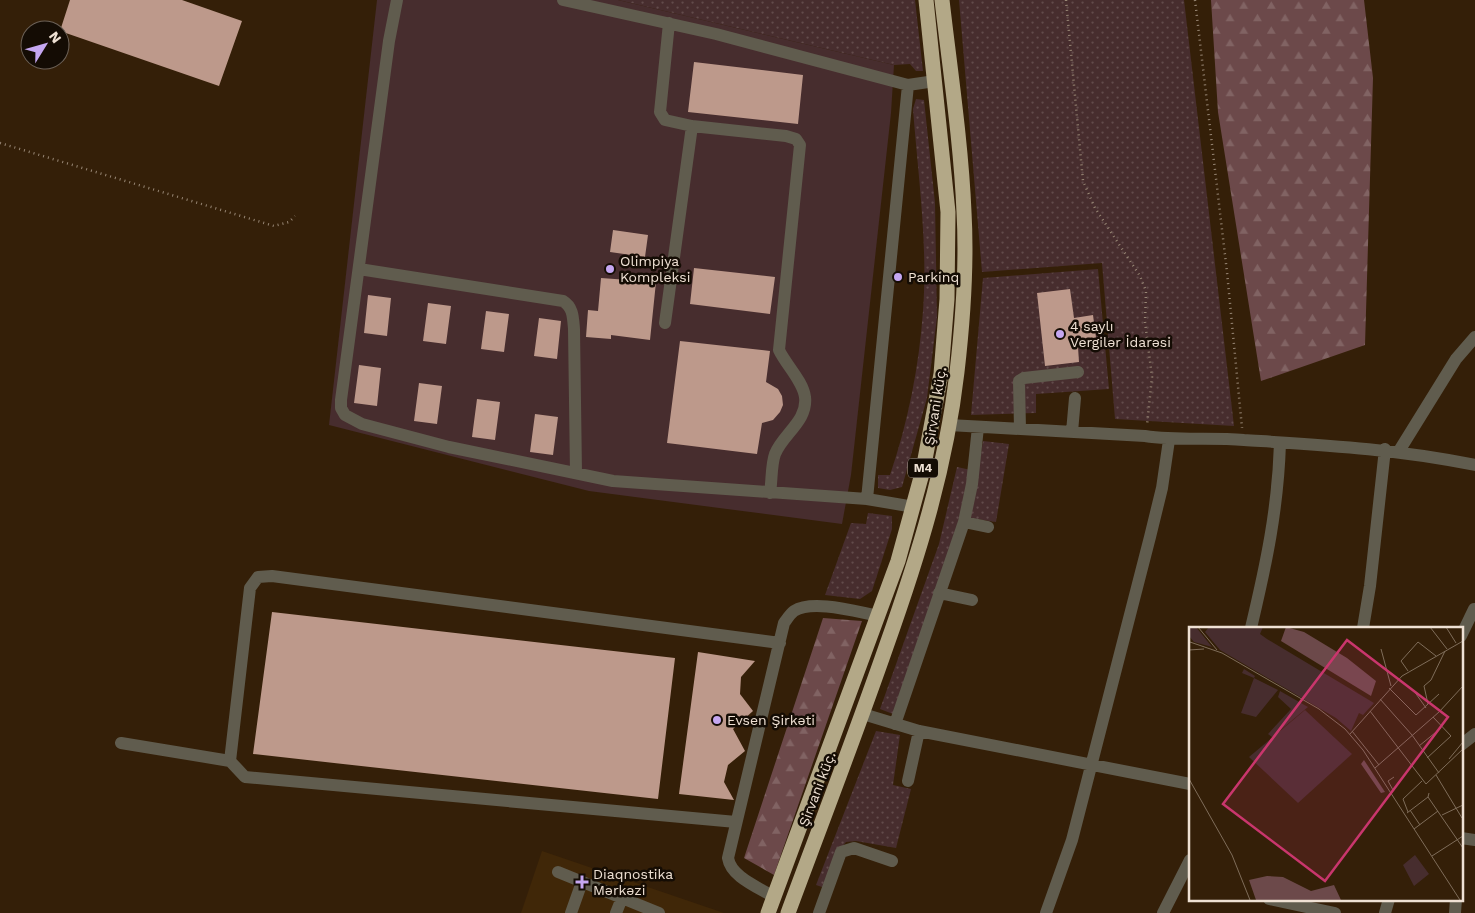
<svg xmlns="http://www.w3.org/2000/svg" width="1475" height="913" viewBox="0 0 1475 913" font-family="'Work Sans',sans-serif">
<defs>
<pattern id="grass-dots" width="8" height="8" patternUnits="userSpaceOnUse" patternTransform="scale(1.25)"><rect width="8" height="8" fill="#472d2e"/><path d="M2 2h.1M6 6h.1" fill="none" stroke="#624b4b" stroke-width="1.8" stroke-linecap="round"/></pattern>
<pattern id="forest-firs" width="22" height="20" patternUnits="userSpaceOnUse" patternTransform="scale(1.25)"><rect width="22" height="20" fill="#6c494a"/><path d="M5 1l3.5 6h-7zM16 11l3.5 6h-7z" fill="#816363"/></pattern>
</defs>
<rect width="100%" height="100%" fill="#341f08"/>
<path fill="#402708" d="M542,851L724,913H521Z"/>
<path fill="url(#grass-dots)" d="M618,0H915L923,71H916L910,64L894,65Z
M959,0H1184L1234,426L1115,419L1102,263L982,272Z
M916,99L924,100L935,203L937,317L927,398L902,487L890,490L878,488V475H890C908,422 919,367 923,311C928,244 918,175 913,109Z
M1098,269L1109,389L1036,394V413L971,415L983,278Z
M983,441L1009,444L996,522L970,518Z
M957,467L971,470L962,515L893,714L880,709L939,544Z
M868,513L892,516V529L872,591L860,599L825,595L851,523L866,524Z
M876,731L900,735L893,785L911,789L896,848L856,841L846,842L841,848L825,888L816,885Z"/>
<path fill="url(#forest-firs)" d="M1211,0H1364L1373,78L1365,345L1261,381L1218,112Z
M823,618L862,621L774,875L744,858Z"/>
<path fill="#472d2e" d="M377,0H618L894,65L891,113L851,475L842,524L589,491L329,425Z"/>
<path fill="#bd998b" d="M70,0H182L242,21L219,86L60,31Z
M694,62L803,75L798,124L688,112Z
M613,230L648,235L645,257L610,252Z
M694,268L775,277L770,314L690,304Z
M601,278L656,282L650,340L611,335V339L586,337L588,310L598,311Z
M1070,289L1074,318L1093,315L1097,345L1078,347L1079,362L1045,366L1037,293Z
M368,295L391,298L387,336L364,333Z
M428,303L451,306L446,344L423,341Z
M486,311L509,314L504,352L481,349Z
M539,318L561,321L557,359L534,356Z
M680,341L770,351L766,382L778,389L782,396L783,405L780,412L773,420L762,423L757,454L667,443Z
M359,365L381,368L377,406L354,403Z
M419,383L442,386L437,424L414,421Z
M477,399L500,402L495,440L472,437Z
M535,414L558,417L553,455L530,452Z
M272,612L675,658L658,799L253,754Z
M698,652L755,661L741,677L740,694L753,711L733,729L745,751L728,765L724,782L734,800L679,794Z"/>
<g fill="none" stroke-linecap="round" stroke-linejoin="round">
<path stroke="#988775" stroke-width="2.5" stroke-dasharray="1 4" stroke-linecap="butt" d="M1066,0L1083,181L1095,208L1140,276L1146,291L1145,322L1152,377L1147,425
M1195,0L1227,272L1242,428
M0,143L274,226L289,222L295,216"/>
<path stroke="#605c4e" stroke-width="12" d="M397,0L389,41L341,400V408L345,415L362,424L449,447L613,481L867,499
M563,0L716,34L908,85
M669,23L660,112L665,120L692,126L786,136L796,139L800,145L779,350C786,365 803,381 805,397C808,421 783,434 775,454C771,465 772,481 770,493
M359,269L563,301C573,307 573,317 574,329L576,473
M665,323L692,126
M949,425L1145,436C1178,441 1211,437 1244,440C1322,445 1399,449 1475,465
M1020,429L1019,381L1024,378L1078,372
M1072,432L1075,398
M1399,451L1456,359L1475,337
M914,507L867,499L908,85L935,81
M964,522L988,527
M939,593L972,600
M1251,628C1266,565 1278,509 1280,443
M1363,628L1370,586L1385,449
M1461,636L1474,609
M863,714L919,731L1190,784
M895,724L964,522L972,484L978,427
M121,743L230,761L245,777L736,822
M1461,745L1475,734
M230,761L250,588L258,577L272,576L780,643
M908,781L919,731
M1461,838L1475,840
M558,872L659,913
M774,897C758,887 731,877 728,858L784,623C787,619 790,614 794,611C813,599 857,612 879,616
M1269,899L1335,913
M571,913L582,882
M616,913L622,898
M819,913L841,852L854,848L892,861
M1046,913L1072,840L1150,537L1162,488L1169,440
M1163,913L1190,860
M1385,913L1389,899
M1455,913L1456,899"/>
<path stroke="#b3a887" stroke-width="15" d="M768,913L898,561L923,470L941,374L947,299L948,212L926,0
M788,913C821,824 855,736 886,647C918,557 946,468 957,372C963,320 967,265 964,212C961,141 950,70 942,0"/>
</g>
<g fill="#c5a7f1" stroke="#140c04" stroke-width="2">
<circle cx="610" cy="269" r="5"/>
<circle cx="898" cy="277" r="5"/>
<circle cx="1060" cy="334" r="5"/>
<circle cx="717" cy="720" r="5"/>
<path d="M579.5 874.5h5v5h5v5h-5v5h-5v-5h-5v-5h5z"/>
</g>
<g text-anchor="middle" stroke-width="5" stroke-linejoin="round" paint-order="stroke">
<rect fill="#140c04" stroke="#ada196" stroke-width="1" x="908" y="458.5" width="30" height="19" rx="4"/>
<g font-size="12" font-weight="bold" fill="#efe1d4">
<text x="923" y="472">M4</text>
</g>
<g font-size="14" fill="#efe1d4" stroke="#140c04" text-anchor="start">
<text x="620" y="266">Olimpiya<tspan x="620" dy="16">Kompleksi</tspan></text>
<text x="908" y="282">Parkinq</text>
<text x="1070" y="331">4 saylı<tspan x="1070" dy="16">Vergilər İdarəsi</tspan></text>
<text x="727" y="725">Evsen Şirkəti</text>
<text x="593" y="879">Diaqnostika<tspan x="593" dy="16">Mərkəzi</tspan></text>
</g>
<g font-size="14" fill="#efe1d4" stroke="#140c04">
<text transform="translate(935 406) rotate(-81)" y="5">Şirvani küç.</text>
<text transform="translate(817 789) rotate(-69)" y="5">Şirvani küç.</text>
</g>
</g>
<g transform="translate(1189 627)">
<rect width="274" height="274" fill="#341f08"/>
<path d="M0,0H7L23,20L5,15L0,9ZM20,0H74L71,7L78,12L185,76L174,88L170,86L162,104L147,91L156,77L147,91L31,23L16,5ZM55,42L66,49L65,51L89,63L67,90L52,86L65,51L53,46ZM91,64L119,80L83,110L79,107L102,82L89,70ZM226,228L240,247L225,259L214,238Z" fill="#472d2e"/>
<path d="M97,0L115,5L158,31L187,54L182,69L92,14ZM175,133L196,165L192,166L172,137ZM78,249L94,250L122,264L145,258L152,273H67L60,253Z" fill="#6c494a"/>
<path d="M116,83L163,127L109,176L60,130Z" fill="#472d2e"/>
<path fill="none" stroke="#7f6d5a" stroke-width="1" d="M9,0L28,23M241,0L258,22M257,0L267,16M1,15L33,26L130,82L156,102L174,123L271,273M192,22L202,59M0,23L15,22M219,44L212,34L229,15L247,29M200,61L227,88L250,67M225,64L237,81M191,72L223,108L250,146M239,77L235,59L242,53L256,24M181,84L237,157L274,122M163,104L190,138M161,107L213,49L274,14M230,119L252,101M238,131L262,109L244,90M260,132L274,115M186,141L250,85L274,59M247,148L273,191M0,152L43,228L61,273M202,166L204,163L199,154L205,150M239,170L274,221M221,183L231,198M219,185L214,172L233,154M218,186L239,170L240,166M253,188L274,178M225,202L249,184M243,229L274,209"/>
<path fill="#c9366d" fill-opacity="0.15" stroke="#c9366d" stroke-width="2.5" d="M158,13L259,90L136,254L34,177Z"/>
<rect width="274" height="274" fill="none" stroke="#efe1d4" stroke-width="2.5"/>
</g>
<g transform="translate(45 45) rotate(53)"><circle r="24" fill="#140c04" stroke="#6c6157"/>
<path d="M0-4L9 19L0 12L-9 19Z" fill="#c5a7f1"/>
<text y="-8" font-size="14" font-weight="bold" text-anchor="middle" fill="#efe1d4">N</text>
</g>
</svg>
